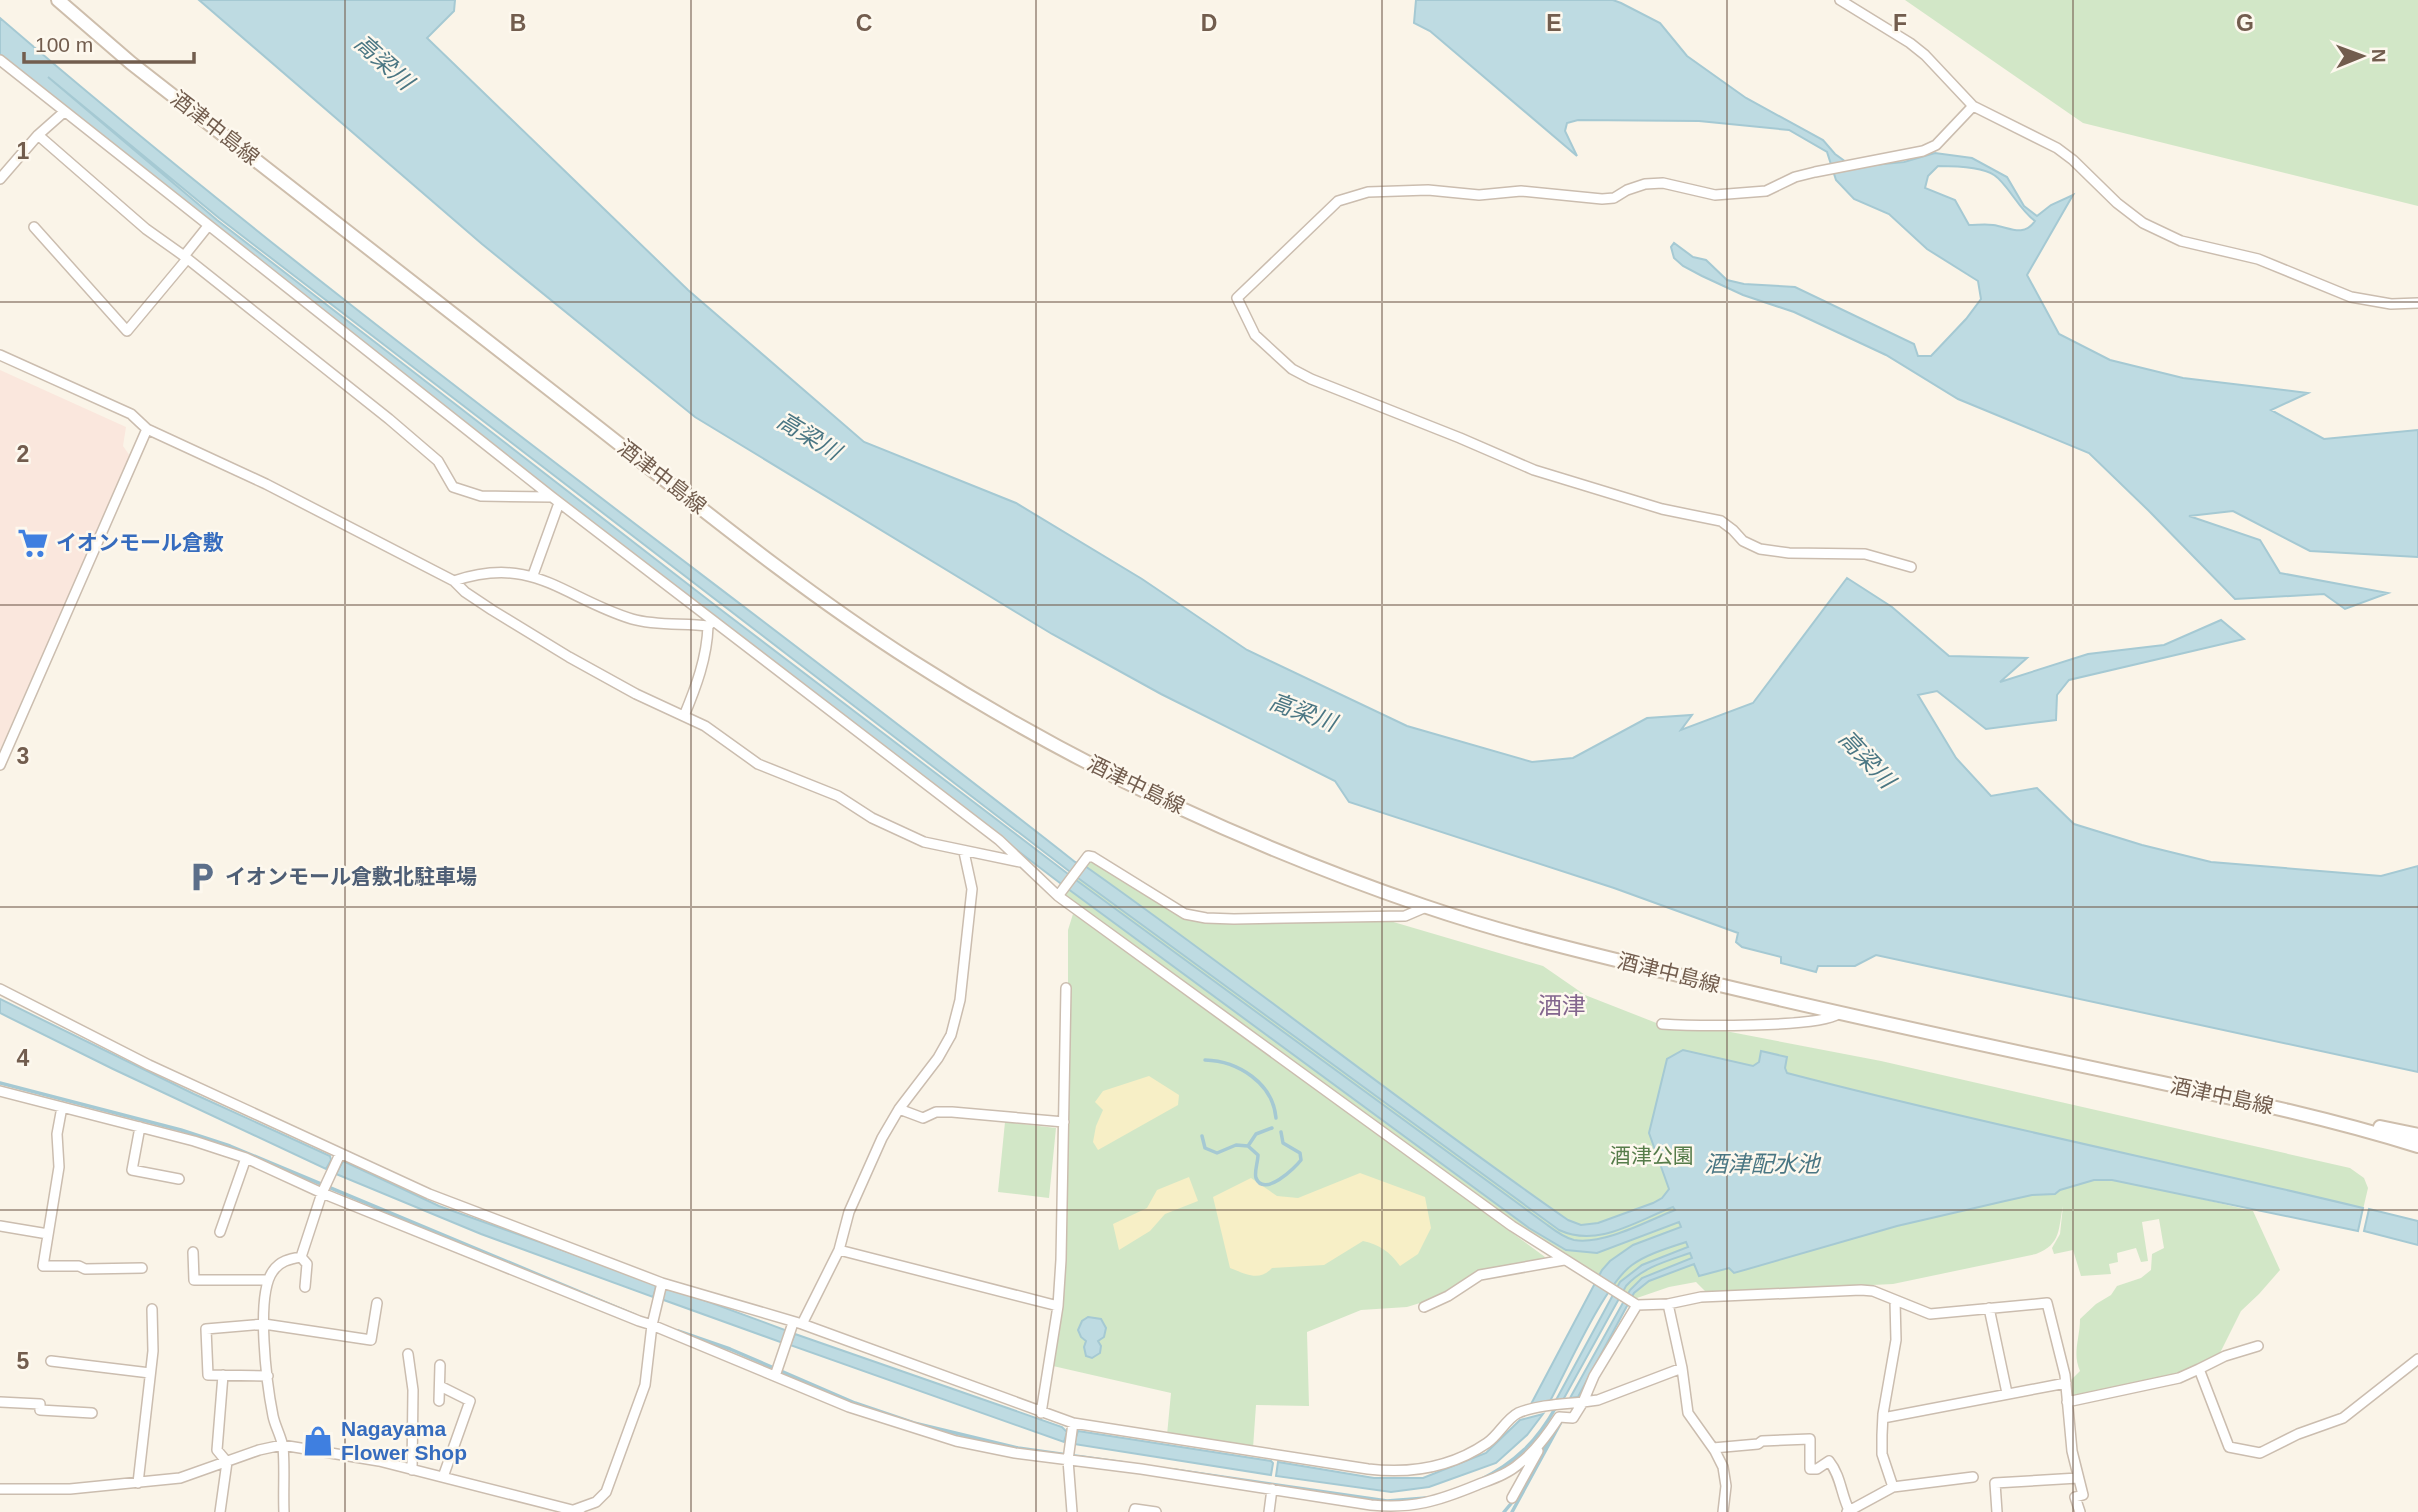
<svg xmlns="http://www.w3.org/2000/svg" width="2418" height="1512" viewBox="0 0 2418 1512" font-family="Arial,'Noto Sans JP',sans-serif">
<rect width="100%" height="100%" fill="#faf4e8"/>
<path fill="#fae7dd" d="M0,370L126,427L123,446L130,456L0,750Z"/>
<path fill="#d2e7c7" d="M1905,0H2418V206L2083,123Z
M1091,861L1183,916L1390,921L1543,966L1585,995L1659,1024L1715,1029L1881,1061L2350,1168L2364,1178L2368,1188L2358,1231L2193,1197L2253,1211L2280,1270L2259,1294L2241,1311L2220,1353L2175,1375L2078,1397L2072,1395L2071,1380L2080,1371C2072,1353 2080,1338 2080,1319L2096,1304L2111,1295L2117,1286L2141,1278L2151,1270L2152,1254L2164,1248L2159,1219L2142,1222L2148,1261L2141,1262L2136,1248L2117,1253L2118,1262L2109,1264L2111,1274L2081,1276L2073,1250L2054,1254L2052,1248L2060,1234L2063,1206C2058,1228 2062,1244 2036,1254L1893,1284L1707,1293L1696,1282L1669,1287L1634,1299L1521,1227L1067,899L1065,893L1087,862Z
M1073,914L1163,975L1545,1257L1543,1260L1478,1271L1450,1289L1420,1303L1407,1307L1361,1310L1307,1332L1309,1406L1256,1405L1253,1448L1167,1435L1171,1393L1053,1366L1068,1010V930Z
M1005,1122L1056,1128L1049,1198L998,1192Z"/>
<path fill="#f7efc6" d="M1149,1076L1179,1095L1178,1105L1098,1150L1093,1142L1096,1126L1103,1110L1095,1102L1103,1091Z
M1360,1173L1425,1197L1431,1228L1418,1254L1400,1266C1389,1251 1380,1245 1363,1241L1324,1265L1272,1268C1259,1282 1246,1274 1230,1268L1213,1197L1251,1178L1277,1196L1298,1198Z
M1189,1177L1198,1201L1165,1214L1150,1231L1119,1250L1113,1224L1147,1208L1157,1190Z"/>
<path fill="#bedbe2" stroke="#a5c9d3" stroke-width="2" fill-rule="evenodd" d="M199,0H455L454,11L427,38L688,290L864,442L1016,503L1142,579L1247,650L1407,726L1532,762L1573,758L1647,718L1692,715L1681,730L1753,703L1847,578L1892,607L1949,656L2027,658L2000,682L2088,654L2164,645L2221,620L2244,639L2069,680L2057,695L2056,720L1986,729L1937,691L1918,695L1956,758L1991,796L2037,788L2074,824L2142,845L2211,862L2381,876L2418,866V1072L1876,955L1855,966H1818L1816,972L1781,963V957L1742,947L1736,942L1738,933L1614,888L1349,802L1335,781L1161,694L1052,634L695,417L482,244Z
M1416,0H1613L1621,3L1660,23L1687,56L1746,98L1823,140L1835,154L1853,167L1904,162L1935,153L1972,158L2007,177L2024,206L2037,216L2051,205L2073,195L2027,275L2059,334L2110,360L2183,378L2308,393L2271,410L2324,439L2418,430V557L2310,551L2233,511L2189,516L2260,540L2280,573L2388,593L2345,609L2324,594L2235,599L2149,511L2089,453L1958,399L1886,355L1794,312L1743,295L1702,276L1683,266L1674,258L1671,247L1674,243L1693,257L1706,260L1727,280L1744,284L1795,287L1914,344L1918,356H1931L1966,319L1981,299L1978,281L1927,249L1889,214L1854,199L1836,180L1827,152L1789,130L1699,121L1578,120L1567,123L1565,131L1577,156L1430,31L1414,23ZM1938,166C1952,166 1981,166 1994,175C2008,184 2019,210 2035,221C2023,238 2009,227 1993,225C1985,224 1977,225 1969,225L1955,200L1925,188L1928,176Z
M0,18C345,315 717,580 1075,862L1085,866C1248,981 1404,1106 1568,1220L1581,1225L1598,1223L1653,1203L1662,1198L1669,1189L1649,1133L1667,1059L1683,1050L1753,1066L1759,1062L1761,1051L1787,1057L1785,1068L1787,1073C1978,1123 2172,1162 2363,1208L2358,1231L2112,1180H2094L2060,1190L2055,1194L2032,1195L2005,1201L1897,1226L1734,1273L1729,1268L1699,1276L1694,1264L1649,1281L1634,1293L1578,1397L1570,1398L1630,1290L1642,1278L1692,1258L1690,1253C1667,1261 1643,1267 1626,1286L1563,1400H1556L1620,1282L1642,1265L1688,1247L1686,1242C1668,1248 1647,1254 1632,1265C1604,1285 1567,1370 1549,1403L1530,1406L1602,1270L1610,1261L1633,1245L1681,1227L1679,1222L1597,1253L1566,1250L1529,1228L1060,883L624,550L65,109L0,54ZM48,77L219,218L1078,878L1559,1230C1598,1248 1636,1221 1673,1207L1675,1210C1647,1221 1604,1245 1574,1240C1564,1238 1554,1230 1546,1224L1076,880L720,609L217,220Z
M0,999L194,1094L330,1156L331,1160L326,1169L113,1069L0,1013Z
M343,1161L439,1206L654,1283L656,1287L653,1297L481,1234L336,1174Z
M2369,1209L2418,1221V1245L2364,1231Z
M668,1287L785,1330L787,1333L783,1343L661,1299L663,1291Z
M1088,1317L1101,1319L1106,1328L1104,1337L1098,1341L1101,1346L1100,1353L1092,1358L1086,1356L1084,1347L1086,1341L1081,1337L1078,1330L1082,1321Z
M795,1334L1062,1427L1067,1432L1064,1442L790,1345Z
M1543,1414L1527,1435L1496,1463L1429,1487L1391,1492L1276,1476L1278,1462L1374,1478H1423L1486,1453L1520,1420Z
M1078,1431L1271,1461L1273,1463L1271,1475L1074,1444Z"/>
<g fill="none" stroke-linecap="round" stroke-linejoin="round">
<path stroke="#a5c9d3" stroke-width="3.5" d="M1205,1060C1238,1061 1273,1083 1276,1118
M0,1083L181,1130L230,1146L635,1315
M1202,1136L1205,1148L1217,1153L1236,1145L1248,1146L1256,1134L1272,1128
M1248,1146L1258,1155C1258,1162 1254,1172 1256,1178C1264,1198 1295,1168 1301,1160L1300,1153L1283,1143L1281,1132
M678,1331L730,1349L855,1403L914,1423L1018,1448L1125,1463
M1540,1454L1550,1436
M1174,1470L1387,1501L1426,1498
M1480,1480C1515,1463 1537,1441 1556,1407
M1504,1512L1514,1500
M1512,1512L1561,1422"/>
<g stroke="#cbbdaf" stroke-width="12">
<path id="minor" d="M1840,0L1910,43L1925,55L1973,106L2057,148L2073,160L2117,203L2143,223L2181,241L2258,259L2351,297L2391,304L2418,303
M0,60L552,497L999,840L1058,896L1512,1226L1637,1305L1668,1304L1701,1297L1861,1290L1873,1291L1930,1314L2047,1303L2065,1375L2072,1451L2083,1495L2075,1497L2080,1512
M38,135L146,229L184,256
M0,179L38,135L64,112
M208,226L184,256L389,419L438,461L453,487L481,496L552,497
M34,227L127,331L187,259
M0,355L131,414L147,429L266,484L454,581L465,592L492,610L569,657L636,694L705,726L758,764L838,796L872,818L924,842L1020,862
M1911,567L1865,554L1789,553L1760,549L1743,541L1733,530L1721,521L1662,509L1534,470L1460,438L1311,379L1292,369L1255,335L1237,298L1338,201L1368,192L1428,190L1479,195L1521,191L1602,199L1614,198L1627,190L1645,184L1663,183L1715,195L1766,191L1795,177L1815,172L1923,151L1936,145L1973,106
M533,575L559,503
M454,581C534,554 563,598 632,619C656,626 684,623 708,626
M684,716C696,687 707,658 708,626L712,622
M0,765L147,429
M1058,896L1088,856L1093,857L1185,914L1206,918L1234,919L1405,916L1426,907
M0,989L149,1065L429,1194L662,1283L802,1324L1073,1423L1368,1469C1410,1474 1452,1467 1487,1443C1499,1435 1506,1419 1518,1413C1537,1405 1563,1404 1583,1402L1594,1376L1637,1305
M1662,1024C1692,1026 1817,1028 1838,1014
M0,1091L194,1141L246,1158L322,1193L639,1321L652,1325L849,1407L956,1441L1015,1453L1141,1469L1371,1505C1413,1509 1438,1501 1477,1485C1492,1479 1508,1474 1520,1463C1536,1451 1548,1434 1559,1417L1573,1418L1583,1402L1598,1400L1682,1368
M62,1107L57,1134L59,1167L43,1266H79L85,1269L142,1268
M899,1109L923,1118L936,1112H952L1064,1122
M140,1127L132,1170L179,1179
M0,1226L48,1234
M220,1232L246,1158
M839,1250L1058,1306
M193,1252L194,1280H268
M301,1257L307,1264L305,1287
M1668,1304L1682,1368L1688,1413L1715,1451L1723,1467L1726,1486L1723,1512
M1424,1307L1448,1296L1480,1275L1564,1260
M1989,1308L2007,1393
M802,1324L839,1250L849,1212L882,1138L899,1109L938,1058L951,1035L960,1000L972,889L964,852
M408,1354L413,1390L412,1470
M51,1361L150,1373
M2199,1369L2225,1356L2258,1346
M268,1376L208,1375L206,1329L264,1324L371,1340L377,1303
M775,1376L793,1323
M440,1386L470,1401L443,1477
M439,1401L440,1365
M0,1402L40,1404V1410L92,1413
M2067,1402L2179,1378L2199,1369L2229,1447L2260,1453L2298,1434L2343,1418L2418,1359
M1041,1413L1058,1306L1061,1260L1066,988
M1883,1418L2066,1383
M1713,1448L1758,1444L1762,1441L1810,1439V1469H1817L1829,1461C1841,1476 1841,1494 1849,1510
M138,1483L153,1351L152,1309
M1893,1487L1882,1454V1435L1883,1414L1896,1340L1895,1301
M0,1489H70L180,1478L259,1450L282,1445L379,1461L580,1512
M1512,1498L1538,1451
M574,1510L596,1502L606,1492L645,1385L652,1325L662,1283
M220,1512L227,1462L217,1450L223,1375
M284,1512C283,1491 285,1468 283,1447C281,1436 275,1426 273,1416C267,1386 255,1295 273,1271C280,1261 289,1259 301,1257L322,1193L340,1154
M1072,1512L1068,1460L1073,1423
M1134,1512L1135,1509L1156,1512
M1269,1512L1272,1489
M1847,1512L1893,1487L1973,1477
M1997,1512L1995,1483L2078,1478"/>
</g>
<g stroke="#cebeac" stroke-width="16">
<path id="secondary" d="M58,0L131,63C284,182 437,302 590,421C696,504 799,589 912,661C1071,763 1246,845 1424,906C1506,934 1591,954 1674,974C1821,1010 1969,1042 2116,1073C2218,1095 2319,1115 2418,1146
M2380,1127L2418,1135"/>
</g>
<use href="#minor" stroke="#fff" stroke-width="9"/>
<use href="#secondary" stroke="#fff" stroke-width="12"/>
</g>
<path fill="none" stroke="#725d4e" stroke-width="2" stroke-opacity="0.55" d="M345,0V1512M691,0V1512M1036,0V1512M1382,0V1512M1727,0V1512M2073,0V1512M0,302H2418M0,605H2418M0,907H2418M0,1210H2418"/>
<defs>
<g id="supermarket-bare" transform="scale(2.415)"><path d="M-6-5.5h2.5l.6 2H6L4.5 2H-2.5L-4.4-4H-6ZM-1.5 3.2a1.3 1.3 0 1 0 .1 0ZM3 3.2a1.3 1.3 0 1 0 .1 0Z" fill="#3f7fe0" stroke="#fdf8ee" stroke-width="2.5" paint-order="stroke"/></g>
<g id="parking-bare" transform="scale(2.415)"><path d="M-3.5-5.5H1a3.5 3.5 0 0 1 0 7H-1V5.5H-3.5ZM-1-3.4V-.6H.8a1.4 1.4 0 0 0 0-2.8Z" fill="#5c6f8a" stroke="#fdf8ee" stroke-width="2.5" paint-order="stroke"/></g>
<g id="shop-bare" transform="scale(2.415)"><path d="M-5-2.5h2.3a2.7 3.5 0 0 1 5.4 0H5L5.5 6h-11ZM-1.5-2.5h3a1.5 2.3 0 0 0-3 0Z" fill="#3f7fe0" stroke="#fdf8ee" stroke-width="2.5" paint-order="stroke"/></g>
</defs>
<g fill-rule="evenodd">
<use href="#supermarket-bare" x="33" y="543"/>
<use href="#parking-bare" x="202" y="877"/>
<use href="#shop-bare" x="318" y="1441"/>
</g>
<g text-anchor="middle" stroke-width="5" stroke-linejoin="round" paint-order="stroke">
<g font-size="21" fill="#725d4e" stroke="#fdf8ee">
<text transform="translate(215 128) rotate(38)" y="7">酒津中島線</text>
<text transform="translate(662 477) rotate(38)" y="7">酒津中島線</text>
<text transform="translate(1136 785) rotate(26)" y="7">酒津中島線</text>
<text transform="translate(1669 973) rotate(14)" y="7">酒津中島線</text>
<text transform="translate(2222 1096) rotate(12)" y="7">酒津中島線</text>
</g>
<g font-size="21" font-weight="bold" fill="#366cbe" stroke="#fdf8ee" text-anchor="start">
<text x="56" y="550">イオンモール倉敷</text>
<text x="341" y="1436">Nagayama<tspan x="341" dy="24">Flower Shop</tspan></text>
</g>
<g font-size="21" font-weight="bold" fill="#4e5e75" stroke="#fdf8ee" text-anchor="start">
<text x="225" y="884">イオンモール倉敷北駐車場</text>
</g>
<g font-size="21" fill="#567c4a" stroke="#fdf8ee">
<text x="1652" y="1163">酒津公園</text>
</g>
<g font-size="23" font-style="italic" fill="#4a7683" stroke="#fdf8ee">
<text transform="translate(384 62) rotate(42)" y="8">高梁川</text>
<text transform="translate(809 436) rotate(31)" y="8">高梁川</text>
<text transform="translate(1303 712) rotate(20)" y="8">高梁川</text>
<text transform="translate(1867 759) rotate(47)" y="8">高梁川</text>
<text x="1762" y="1172">酒津配水池</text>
</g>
<g font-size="24" fill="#83668e" stroke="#fdf8ee">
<text x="1562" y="1014">酒津</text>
</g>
</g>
<g font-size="23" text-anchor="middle" font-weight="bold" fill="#725d4e" stroke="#fdf8ee" stroke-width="5" stroke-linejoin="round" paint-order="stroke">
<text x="518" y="31">B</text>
<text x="864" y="31">C</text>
<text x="1209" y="31">D</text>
<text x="1554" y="31">E</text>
<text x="1900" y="31">F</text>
<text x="2245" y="31">G</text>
<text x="23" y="159">1</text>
<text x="23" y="462">2</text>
<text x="23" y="764">3</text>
<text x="23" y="1066">4</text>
<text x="23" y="1369">5</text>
</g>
<g transform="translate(2362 56) rotate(89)" stroke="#fdf8ee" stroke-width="5" paint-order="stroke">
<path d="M0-5L12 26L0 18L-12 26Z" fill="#725d4e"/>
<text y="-10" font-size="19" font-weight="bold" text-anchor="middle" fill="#725d4e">N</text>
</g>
<path d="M24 52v10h170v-10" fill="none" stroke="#725d4e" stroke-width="3.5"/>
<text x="35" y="52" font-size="21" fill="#725d4e" stroke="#fdf8ee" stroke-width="5" paint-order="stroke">100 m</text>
</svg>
